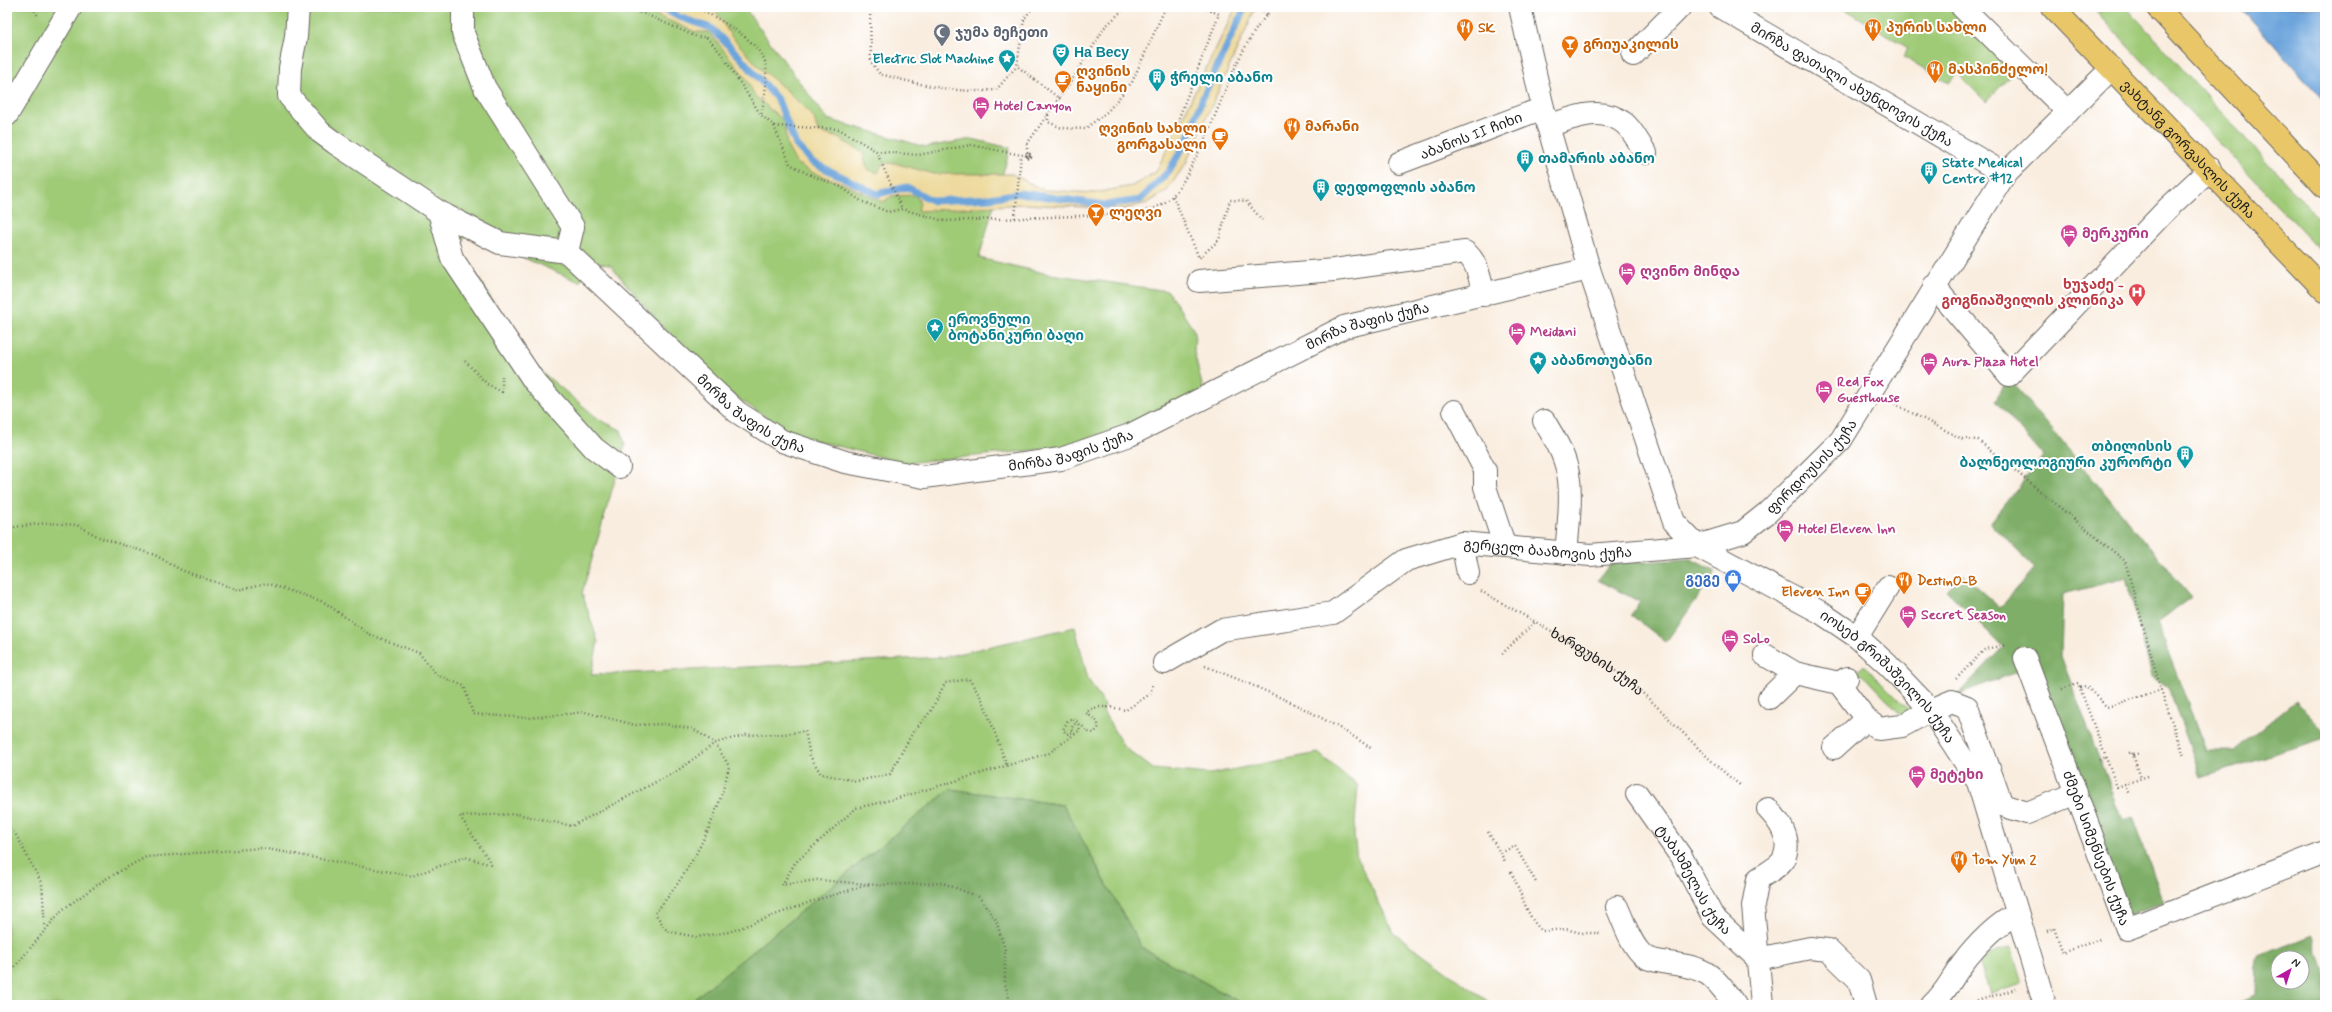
<svg xmlns="http://www.w3.org/2000/svg" width="2332" height="1012" viewBox="0 0 2332 1012" font-family="Mynerve,'Noto Sans Georgian',sans-serif">
<rect width="100%" height="100%" fill="#fff"/>
<filter id="ink" filterUnits="userSpaceOnUse"><feTurbulence type="fractalNoise" baseFrequency=".025" numOctaves="2"/><feDisplacementMap in="SourceGraphic" scale="8" xChannelSelector="R" yChannelSelector="G"/><feConvolveMatrix kernelMatrix="1 2 1 2 8 2 1 2 1" color-interpolation-filters="sRGB"/></filter>
<filter id="wash" filterUnits="userSpaceOnUse"><feTurbulence type="fractalNoise" baseFrequency=".012" numOctaves="4" result="noise"/><feDisplacementMap in="SourceGraphic" scale="16" xChannelSelector="R" yChannelSelector="G"/><feGaussianBlur stdDeviation="0.9" result="paint"/><feColorMatrix in="noise" values="0 0 0 0 0 0 0 0 0 0 0 0 0 0 0 0 0 1.4 0 .05"/><feComposite in="paint" operator="in"/></filter>
<g filter="url(#wash)">
<rect width="100%" height="100%" fill="#f9eddf"/>
<path fill="#9fca76" stroke="#5e7349" d="M7,7H744L827,119L926,147L972,139L1010,148L979,258L1044,273L1168,291L1195,332L1194,352L1205,397L1127,426L1057,448L904,463L791,434L702,374L610,265L595,263L579,282L467,233L459,247L532,364L600,420L621,430L625,445L582,593L598,642L591,675L944,657L1075,627L1088,679L1104,704L1103,711L1123,746L1153,769L1210,774L1318,753L1358,786L1354,835L1357,858L1394,933L1493,1005H1245L1142,948L1063,805L950,789L687,1005H7Z
M1842,7H1956L2020,65L1986,102L1957,73L1949,83L1904,57L1908,48Z
M2092,7H2126L2325,226V256Z
M1864,665L1911,712L1901,715L1862,674L1850,680Z
M2011,947L2022,984L1990,994L1978,959Z"/>
<path fill="#7fae67" stroke="#4e6542" fill-rule="evenodd" d="M2009,378L2191,597L2157,623L2206,751H2234L2295,701L2325,732V738L2201,777L2168,687L2152,676L2126,578L2063,594L2061,656L2122,820L2133,817L2164,903L2127,915L2034,666L1958,694L2003,647L1947,591L1962,574L2000,608L2035,568L1990,524L2043,456L1995,400Z
M1691,559L1716,572L1666,642L1631,615L1640,602L1598,580L1610,564Z
M950,789L1063,805L1142,948L1245,1005H687Z
M2313,935L2325,975V1005H2232L2256,996L2257,957ZM2278,958H2302V982H2278Z"/>
<path fill="#eeda9e" stroke="#857b5d" d="M636,7H713L731,36L761,69L785,89L814,118L818,132L836,137L863,152L867,169L878,173L882,164L894,163L934,174H1012L1043,190L1094,193L1132,186L1156,172L1236,7H1256L1186,163L1166,192L1147,203L1124,209L1024,204L918,211L920,203L916,195L892,196L883,202L844,184L811,172L796,163L787,146L784,121L755,96L746,78L709,32H696Z"/>
<path fill="#6ca4db" stroke="#44607c" d="M2240,7H2325V102Z"/>
<g fill="none" stroke-linecap="round" stroke-linejoin="round">
<path stroke="#6ca4db" stroke-width="7" d="M660,7L679,17L711,28L741,58L778,100L796,145L812,162L877,194L907,187L933,201L990,198L1020,193L1105,205L1140,200L1168,172L1186,143L1203,97L1245,7"/>
</g>
</g>
<g filter="url(#ink)">
<g fill="none" stroke-linecap="round" stroke-linejoin="round">
<g stroke="#696560" stroke-width="24">
<g id="minor">
<path id="s2" d="M298,7L296,37L290,68L289,96L320,132L335,143L439,212L500,243L567,252L737,412L782,441L845,462L924,477L1061,459L1130,435L1344,327L1589,269"/>
<path d="M463,7V33L485,88L573,227L567,252"/>
<path id="s3" d="M1520,7L1543,108L1589,269L1674,522L1697,546L1820,612L1857,637L1888,665L1931,710L1978,782L2045,1005"/>
<path id="s4" d="M1720,7L2005,174"/>
<path d="M1962,7L2068,112"/>
<path d="M1633,55L1680,7"/>
<path d="M7,115L71,7"/>
<path d="M1548,126C1572,118 1601,105 1624,123C1633,130 1639,144 1646,153"/>
<path id="s5" d="M1399,163L1543,108"/>
<path d="M439,212L452,258L534,381L594,448L619,467"/>
<path d="M1199,281L1334,270L1465,252C1478,262 1480,280 1484,295"/>
<path d="M1934,286L2009,375L2168,208L2210,169"/>
<path d="M1454,411L1485,470V487L1505,547"/>
<path d="M1544,421C1553,436 1563,451 1567,469C1573,491 1568,530 1566,553"/>
<path d="M1462,543L1468,573"/>
<path d="M1857,637L1888,587"/>
<path d="M1765,655L1795,673L1839,683"/>
<path id="s6" d="M2025,658L2127,929L2325,852"/>
<path id="s7" d="M1164,663L1221,630L1333,613L1406,560L1462,543L1590,555L1697,546L1743,532L1767,513L1841,440L2005,174L2112,68"/>
<path d="M1847,678L1839,683L1866,719L1879,729L1902,726L1931,710L1952,701L1967,707L2002,805L2027,813L2076,793"/>
<path d="M1769,698L1795,673"/>
<path d="M1834,748L1866,719"/>
<path id="s8" d="M1637,794L1682,858L1713,917L1758,959"/>
<path d="M1617,907C1624,922 1631,946 1644,956C1650,961 1660,961 1668,963C1707,968 1712,973 1735,1005"/>
<path d="M1758,959L1810,948L1828,950L1859,980L1866,1005"/>
<path d="M1762,1005L1753,906L1758,879C1765,874 1779,867 1783,860C1793,841 1781,823 1768,809"/>
<path d="M1932,1005C1947,991 1951,979 1963,963C1974,948 2000,920 2017,915"/>
</g>
</g>
<g stroke="#696560" stroke-width="24">
<g id="highway">
<path id="s9" d="M2052,7L2325,291"/>
<path d="M2157,7L2325,187"/>
</g>
</g>
<g stroke="#696560" stroke-width="2.5" stroke-dasharray="1 3" stroke-linecap="butt">
<path d="M33,7L38,16"/>
<path d="M601,7H629L697,37H706L720,52L761,115L774,126L790,164L808,174L841,187L861,201L888,212L902,209L944,221L1130,214C1143,211 1156,209 1167,201C1179,191 1187,175 1194,161C1221,112 1233,52 1271,10L1267,7"/>
<path d="M697,7C720,21 748,33 763,57C770,67 764,103 761,115"/>
<path d="M870,7L871,62L880,74C918,84 956,94 996,90L1017,66"/>
<path d="M1033,7L1024,19L1017,66L1060,99"/>
<path d="M1256,7L1267,15"/>
<path d="M638,13L642,7"/>
<path d="M1048,115V122L1062,128L1085,129L1108,111L1132,82L1164,11L1169,7"/>
<path d="M774,126L839,129L876,151L918,155L971,145L1021,155"/>
<path d="M1173,133L1219,14L1201,7"/>
<path d="M1027,144L1074,77L1105,27L1126,7"/>
<path d="M876,151L902,209"/>
<path d="M1173,196L1199,258L1219,240L1230,200L1246,201L1262,220"/>
<path d="M1015,218L1021,155L1031,154V157L1029,159L1026,158V156C1027,154 1028,154 1030,154L1031,157L1029,159L1026,156L1030,155L1029,158L1027,157"/>
<path d="M465,361L487,384L502,392V376"/>
<path d="M1891,402L1962,439L1978,440L2125,561L2161,690L2184,756"/>
<path d="M7,531L15,527L46,523L77,525L101,538L155,555L181,570L238,590L266,583L324,602L369,634L419,653L437,675L464,686L473,714L529,718L585,712L635,725L665,724L693,729L715,743L729,766C718,820 690,872 655,913L667,931L696,937L729,932L810,902L870,884"/>
<path id="s1" d="M1481,591C1526,617 1574,642 1617,672C1662,705 1696,752 1740,785"/>
<path d="M1502,654L1535,622"/>
<path d="M1205,666C1263,689 1321,713 1372,749"/>
<path d="M1956,679L1985,649L2006,645"/>
<path d="M2080,687L2086,686L2107,707L2161,690"/>
<path d="M2062,689L2078,683L2117,787L2148,776"/>
<path d="M2129,753L2132,752L2141,778"/>
<path d="M2133,755L2140,753"/>
<path d="M2100,760L2106,757"/>
<path d="M2125,784L2129,795"/>
<path d="M7,827L15,833L42,884L45,928"/>
<path d="M1488,832L1506,863"/>
<path d="M1501,853L1515,846L1537,884"/>
<path d="M1511,872C1522,892 1525,915 1542,931L1566,929L1581,933H1602"/>
<path d="M2047,931L2054,928L2063,953L2100,939"/>
<path d="M7,976L62,910L104,880L146,857L262,848L412,876L465,857L492,865L460,816L517,814L572,826L677,771L715,743L746,735L784,734L805,731L810,756L821,774L857,781L890,774L913,732L931,711L945,683L969,679L983,701L1007,766"/>
<path d="M1977,1001L2016,989"/>
<path d="M1011,1005L1005,984V950L996,920L979,897L943,883L878,885L817,880L782,885L795,863L856,808L895,799L1049,753L1080,730L1078,724H1074L1071,729L1073,732L1067,734L1063,730L1068,720L1073,718L1089,732L1094,733L1099,727L1097,721L1086,713C1096,703 1114,708 1126,710L1150,694L1153,683"/>
</g>
<use href="#minor" stroke="#fff" stroke-width="22"/>
<use href="#highway" stroke="#e9c769" stroke-width="22"/>
<path stroke="#696560" stroke-width="2.5" stroke-dasharray="1 3" stroke-linecap="butt" d="M1027,157V144"/>
</g>
</g>
<defs>
<g id="restaurant-pin" transform="scale(0.9)"><path d="M0 17L-7.5 6A9.5 9.5 0 1 1 7.5 6Z" fill="#e8710a" stroke="#fff"/><path d="M-5-6h1v4h1v-4h1v4h1v-4h1v5L-1.5 .5V6h-2V.5L-5-1ZM5-6V6H3V1.5H1.5Q1.5-4 5-6Z" fill="#fff"/></g>
<g id="mosque-pin" transform="scale(0.9)"><path d="M0 17L-7.5 6A9.5 9.5 0 1 1 7.5 6Z" fill="#6b7280" stroke="#fff"/><path d="M3.5-4.9A6 6 0 1 0 3.5 4.9A5 5 0 1 1 3.5-4.9Z" fill="#fff"/></g>
<g id="bar-pin" transform="scale(0.9)"><path d="M0 17L-7.5 6A9.5 9.5 0 1 1 7.5 6Z" fill="#e8710a" stroke="#fff"/><path d="M-6-5H6L.8 .8V4.5H3.5V6h-7V4.5H-.8V.8Z" fill="#fff"/></g>
<g id="theatre-pin" transform="scale(0.9)"><path d="M0 17L-7.5 6A9.5 9.5 0 1 1 7.5 6Z" fill="#0f9aa8" stroke="#fff"/><path d="M-5-5.5Q0-4 5-5.5V0Q5 5 0 6Q-5 5-5 0ZM-3.3-2.5H-1v1.5H-3.3ZM1-2.5H3.3v1.5H1ZM-2.8 1Q0 5.5 2.8 1Z" fill="#fff"/></g>
<g id="sight-pin" transform="scale(0.9)"><path d="M0 17L-7.5 6A9.5 9.5 0 1 1 7.5 6Z" fill="#0f9aa8" stroke="#fff"/><path d="M0-6L1.8-2.2L6-1.7L2.9 1.2L3.7 5.4L0 3.3L-3.7 5.4L-2.9 1.2L-6-1.7L-1.8-2.2Z" fill="#fff"/></g>
<g id="building-pin" transform="scale(0.9)"><path d="M0 17L-7.5 6A9.5 9.5 0 1 1 7.5 6Z" fill="#0f9aa8" stroke="#fff"/><path d="M-4-6H4V6H1V3H-1V6H-4ZM-2.5-4.3h1.7v1.8h-1.7ZM.8-4.3h1.7v1.8H.8ZM-2.5-1h1.7V.8h-1.7ZM.8-1h1.7V.8H.8Z" fill="#fff"/></g>
<g id="cafe-pin" transform="scale(0.9)"><path d="M0 17L-7.5 6A9.5 9.5 0 1 1 7.5 6Z" fill="#e8710a" stroke="#fff"/><path d="M-5.5-4.5H6V0H3Q3 3.5 0 3.5H-2.5Q-5.5 3.5-5.5 0ZM3-3.2v2h1.7v-2ZM-6 4.5H4V6H-6Z" fill="#fff"/></g>
<g id="hotel-pin" transform="scale(0.9)"><path d="M0 17L-7.5 6A9.5 9.5 0 1 1 7.5 6Z" fill="#d1479c" stroke="#fff"/><path d="M-6-4.5h1.5V1H6V5H4.5V3h-9V5H-6ZM-4 0a1.8 1.8 0 1 1 3.6 0ZM.5 0V-2.5h3Q6-2.5 6 0Z" fill="#fff"/></g>
<g id="hospital-pin" transform="scale(0.9)"><path d="M0 17L-7.5 6A9.5 9.5 0 1 1 7.5 6Z" fill="#e0444e" stroke="#fff"/><path d="M-5-5h3v3.5h4V-5h3V5h-3V1.5h-4V5h-3Z" fill="#fff"/></g>
<g id="shop-pin" transform="scale(0.9)"><path d="M0 17L-7.5 6A9.5 9.5 0 1 1 7.5 6Z" fill="#3f7fe0" stroke="#fff"/><path d="M-5-2.5h2.3a2.7 3.5 0 0 1 5.4 0H5L5.5 6h-11ZM-1.5-2.5h3a1.5 2.3 0 0 0-3 0Z" fill="#fff"/></g>
</defs>
<g fill-rule="evenodd">
<use href="#restaurant-pin" x="1465" y="27"/>
<use href="#restaurant-pin" x="1873" y="27"/>
<use href="#mosque-pin" x="942" y="32"/>
<use href="#bar-pin" x="1570" y="44"/>
<use href="#theatre-pin" x="1061" y="52"/>
<use href="#sight-pin" x="1007" y="58"/>
<use href="#restaurant-pin" x="1935" y="69"/>
<use href="#building-pin" x="1157" y="77"/>
<use href="#cafe-pin" x="1063" y="79"/>
<use href="#hotel-pin" x="981" y="105"/>
<use href="#restaurant-pin" x="1292" y="126"/>
<use href="#cafe-pin" x="1220" y="136"/>
<use href="#building-pin" x="1525" y="158"/>
<use href="#building-pin" x="1929" y="170"/>
<use href="#building-pin" x="1321" y="187"/>
<use href="#bar-pin" x="1096" y="212"/>
<use href="#hotel-pin" x="2069" y="233"/>
<use href="#hotel-pin" x="1627" y="271"/>
<use href="#hospital-pin" x="2137" y="292"/>
<use href="#sight-pin" x="935" y="327"/>
<use href="#hotel-pin" x="1517" y="331"/>
<use href="#sight-pin" x="1538" y="360"/>
<use href="#hotel-pin" x="1929" y="361"/>
<use href="#hotel-pin" x="1824" y="389"/>
<use href="#building-pin" x="2185" y="454"/>
<use href="#hotel-pin" x="1785" y="528"/>
<use href="#shop-pin" x="1733" y="578"/>
<use href="#restaurant-pin" x="1904" y="580"/>
<use href="#cafe-pin" x="1863" y="591"/>
<use href="#hotel-pin" x="1908" y="614"/>
<use href="#hotel-pin" x="1730" y="638"/>
<use href="#hotel-pin" x="1917" y="774"/>
<use href="#restaurant-pin" x="1959" y="859"/>
</g>
<g text-anchor="middle" stroke-width="4" stroke-linejoin="round" paint-order="stroke">
<g font-size="14" font-weight="bold" fill="#c56008" stroke="#fff" text-anchor="start">
<text x="1478" y="32">SK</text>
<text x="1886" y="32">პურის სახლი</text>
<text x="1583" y="49">გრიუაკილის</text>
<text x="1948" y="74">მასპინძელო!</text>
<text x="1076" y="76">ღვინის<tspan x="1076" dy="16">ნაყინი</tspan></text>
<text x="1305" y="131">მარანი</text>
<text x="1207" y="133" text-anchor="end">ღვინის სახლი<tspan x="1207" dy="16">გორგასალი</tspan></text>
<text x="1109" y="217">ლეღვი</text>
<text x="1917" y="585">DestinO-B</text>
<text x="1850" y="596" text-anchor="end">Eleven Inn</text>
<text x="1972" y="864">Tom Yum 2</text>
</g>
<g font-size="14" font-weight="bold" fill="#5b616d" stroke="#fff" text-anchor="start">
<text x="955" y="37">ჯუმა მეჩეთი</text>
</g>
<g font-size="14" font-weight="bold" fill="#0d838f" stroke="#fff" text-anchor="start">
<text x="1074" y="57">На Весу</text>
<text x="994" y="63" text-anchor="end">Electric Slot Machine</text>
<text x="1170" y="82">ჭრელი აბანო</text>
<text x="1538" y="163">თამარის აბანო</text>
<text x="1942" y="167">State Medical<tspan x="1942" dy="16">Centre #12</tspan></text>
<text x="1334" y="192">დედოფლის აბანო</text>
<text x="948" y="324">ეროვნული<tspan x="948" dy="16">ბოტანიკური ბაღი</tspan></text>
<text x="1551" y="365">აბანოთუბანი</text>
<text x="2172" y="451" text-anchor="end">თბილისის<tspan x="2172" dy="16">ბალნეოლოგიური კურორტი</tspan></text>
</g>
<g font-size="14" fill="#1c1c1c" stroke="#fff">
<text dy="5" stroke="none"><textPath href="#s4" startOffset="153">მირზა ფათალი ახუნდოვის ქუჩა</textPath></text>
<text dy="5" stroke="none"><textPath href="#s5" startOffset="77">აბანოს II ჩიხი</textPath></text>
<text dy="5" stroke="none"><textPath href="#s9" startOffset="197">ვახტანგ გორგასლის ქუჩა</textPath></text>
<text dy="5" stroke="none"><textPath href="#s2" startOffset="1324">მირზა შაფის ქუჩა</textPath></text>
<text dy="5" stroke="none"><textPath href="#s2" startOffset="663">მირზა შაფის ქუჩა</textPath></text>
<text dy="5" stroke="none"><textPath href="#s2" startOffset="1000">მირზა შაფის ქუჩა</textPath></text>
<text dy="5" stroke="none"><textPath href="#s7" startOffset="707">ფირდოუსის ქუჩა</textPath></text>
<text dy="5" stroke="none"><textPath href="#s7" startOffset="414">გერცელ ბააზოვის ქუჩა</textPath></text>
<text dy="5" stroke="none"><textPath href="#s1" startOffset="136">ხარფუხის ქუჩა</textPath></text>
<text dy="5" stroke="none"><textPath href="#s3" startOffset="805">იოსებ გრიშაშვილის ქუჩა</textPath></text>
<text dy="5" stroke="none"><textPath href="#s6" startOffset="203">ძმები სიმენსების ქუჩა</textPath></text>
<text dy="5" stroke="none"><textPath href="#s8" startOffset="103">ტაბახმელას ქუჩა</textPath></text>
</g>
<g font-size="14" font-weight="bold" fill="#b23c85" stroke="#fff" text-anchor="start">
<text x="994" y="110">Hotel Canyon</text>
<text x="2082" y="238">მერკური</text>
<text x="1640" y="276">ღვინო მინდა</text>
<text x="1530" y="336">Meidani</text>
<text x="1942" y="366">Aura Plaza Hotel</text>
<text x="1837" y="386">Red Fox<tspan x="1837" dy="16">Guesthouse</tspan></text>
<text x="1798" y="533">Hotel Eleven Inn</text>
<text x="1921" y="619">Secret Season</text>
<text x="1743" y="643">SoLo</text>
<text x="1930" y="779">მეტეხი</text>
</g>
<g font-size="14" font-weight="bold" fill="#be3a42" stroke="#fff" text-anchor="end">
<text x="2124" y="289">ხუჯაძე -<tspan x="2124" dy="16">გოგნიაშვილის კლინიკა</tspan></text>
</g>
<g font-size="14" font-weight="bold" fill="#366cbe" stroke="#fff" text-anchor="end">
<text x="1720" y="583">გეგე</text>
</g>
</g>
<rect width="2332" height="1012" fill="none" stroke="#fff" stroke-width="24"/>
<g transform="translate(2290 970) rotate(39)"><circle r="19" fill="#ffffff" stroke="#a4a4a4"/>
<path d="M0-3L7 15L0 10L-7 15Z" fill="#b5179e"/>
<text y="-6" font-size="11" font-weight="bold" text-anchor="middle" fill="#1c1c1c">N</text>
</g>
</svg>
